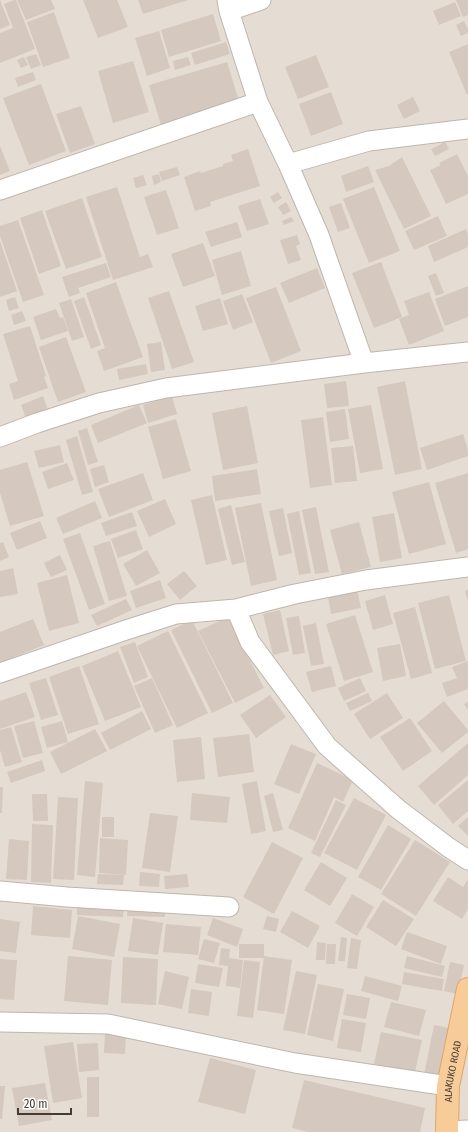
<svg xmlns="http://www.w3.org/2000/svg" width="468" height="1132" viewBox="0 0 468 1132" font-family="'Fira Sans Condensed',sans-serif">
<rect width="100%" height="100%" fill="#f2ece5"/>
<path fill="#e5ddd4" d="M0,0H468V1132H0Z"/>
<path fill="#d5c8be" d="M0,0L10,25L0,29Z
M14,0H16L35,49L0,63V33L13,28L4,4Z
M17,0H51L55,9L26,20Z
M83,0H117L128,27L98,38Z
M138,0H188L143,14Z
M456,0H468V15L463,17Z
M455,2L461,16L439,25L433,11Z
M54,12L70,58L43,67L27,22Z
M213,14L221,41L169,57L161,30Z
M464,21L468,29V33L461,36L456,25Z
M159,31L170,68L147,76L135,38Z
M226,42L230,54L195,65L191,53Z
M468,44V94L467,95L449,52Z
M36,54L41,65L31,69L26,57Z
M316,55L329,87L298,99L285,67Z
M24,57L28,65L21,68L17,60Z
M188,57L191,65L175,70L173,61Z
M133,61L149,112L113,123L98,71Z
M227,62L239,101L161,125L149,85Z
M33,72L36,80L18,87L15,78Z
M41,84L66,151L29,165L3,98Z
M331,92L343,124L311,136L299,104Z
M413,97L420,111L404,119L397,105Z
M81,106L95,144L70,153L56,114Z
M445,142L449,149L435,156L431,149Z
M0,146L10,171L0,175Z
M248,149L260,186L210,202L211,206L195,211L184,177L200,171L201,173L223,166V164L233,161L231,155Z
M457,154L468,176V194L446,204L430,170L441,165L439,163Z
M402,157L431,216L404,229L375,170L389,166Z
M368,166L374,182L346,192L341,176Z
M177,167L180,175L162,181L159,172Z
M159,174L161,182L154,185L152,176Z
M143,175L147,185L136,188L133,178Z
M117,187L140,257L148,254L153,267L113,280L86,197Z
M374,187L400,251L369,263L343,199Z
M166,190L179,228L157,235L144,197Z
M278,192L282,198L274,203L270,197Z
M82,198L102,257L66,269L45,211Z
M260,199L269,224L247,231L238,206Z
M286,202L291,211L283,215L278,207Z
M341,203L350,228L338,232L329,207Z
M42,210L61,266L39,274L20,218Z
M438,216L447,236L414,250L405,231Z
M291,217L294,221L284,225L282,221Z
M18,220L44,295L23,302L0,236V226Z
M237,222L242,237L211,247L205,232Z
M466,229L468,234V247L434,262L428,246Z
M297,235L300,244L296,246L301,260L288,264L280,240Z
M0,241L17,291L0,297Z
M203,243L215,276L183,287L171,254Z
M241,251L251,286L222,295L212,260Z
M381,262L402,317L374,328L352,273Z
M106,263L111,277L78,288L80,293L69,297L62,277Z
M317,268L325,288L289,303L280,283Z
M436,273L444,293L436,296L428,276Z
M116,282L143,357L104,371L97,351L105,348L86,293Z
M468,286V317L445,326L435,299Z
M276,287L301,351L271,363L246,298Z
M169,291L194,362L172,369L148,298Z
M429,292L444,331L409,345L399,319L409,315L404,301Z
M242,294L253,322L233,330L223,301Z
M15,297L19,308L9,311L6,300Z
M84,297L101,345L91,349L74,301Z
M220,298L228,324L203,331L195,306Z
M71,299L84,337L72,341L59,303Z
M56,309L60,318L63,317L68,331L41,340L33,317Z
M22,311L26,321L14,325L11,315Z
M30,326L46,376L44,377L48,388L14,400L9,384L18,381L3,334Z
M66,337L86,392L58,402L39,347Z
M161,342L165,370L151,372L147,344Z
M146,364L148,374L119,380L117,369Z
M346,381L349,406L327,408L324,384Z
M405,381L422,469L395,475L377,387Z
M43,396L48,410L26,418L21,405Z
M172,396L177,414L148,423L143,405Z
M139,405L147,423L98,443L91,425Z
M371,405L383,469L360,473L348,409Z
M247,406L258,463L223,470L212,413Z
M345,409L349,439L330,442L326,412Z
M323,417L332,485L310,488L301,420Z
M176,419L191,471L163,479L148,427Z
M87,428L98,462L88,465L78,431Z
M463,434L468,450V456L427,470L420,448Z
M77,436L93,492L82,495L66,440Z
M60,445L64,462L39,468L34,451Z
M353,446L357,481L335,483L331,448Z
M27,462L44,516L10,526L0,493V470Z
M67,463L74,480L48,489L42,472Z
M104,465L109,482L95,487L90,469Z
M257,469L261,494L215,501L212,476Z
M143,473L153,500L109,517L98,489Z
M468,473V549L456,553L435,483Z
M429,482L446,544L409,554L392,492Z
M212,495L227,560L206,565L191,500Z
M165,499L176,524L149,537L137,511Z
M95,501L102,518L63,534L56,518Z
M261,503L277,580L251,586L235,508Z
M231,505L245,562L232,565L218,509Z
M316,507L329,572L315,574L302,510Z
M283,508L292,553L279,556L269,511Z
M299,511L311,573L299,575L287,514Z
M132,512L137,526L106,536L101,523Z
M394,513L402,558L380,562L372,517Z
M40,521L47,538L17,550L10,533Z
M359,522L371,567L342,574L330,530Z
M136,530L143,549L118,558L111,539Z
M80,533L105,604L89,610L63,539Z
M110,541L127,596L109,601L93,546Z
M3,542L9,557L0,561V543Z
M147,550L160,573L136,586L123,564Z
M60,555L67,570L51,577L44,563Z
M13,568L18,594L0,597V571Z
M184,571L197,586L180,600L167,584Z
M67,575L79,623L49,631L37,583Z
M160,580L166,598L136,608L130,591Z
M357,590L361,608L331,614L328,596Z
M468,590V601L465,591Z
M385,595L393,624L373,630L365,601Z
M449,595L466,661L435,669L418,603Z
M126,599L132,610L97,626L91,615Z
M415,607L432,673L411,679L393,613Z
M280,610L289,651L273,655L263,614Z
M355,615L373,672L344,681L326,624Z
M299,616L305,653L293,655L286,618Z
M228,617L264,688L235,703L198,631Z
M33,619L44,645L0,663V632Z
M192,620L233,703L212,713L171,630Z
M316,623L324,664L311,666L303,626Z
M168,631L208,713L177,728L137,646Z
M135,642L148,677L134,683L120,647Z
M400,644L406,676L383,681L377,648Z
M118,651L141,707L105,721L82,666Z
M468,661V689L447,697L442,683L457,678L452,667Z
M79,666L99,724L68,734L49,677Z
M331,666L336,686L312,692L306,672Z
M46,678L58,715L41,720L29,683Z
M152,678L173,725L155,733L134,686Z
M360,678L366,691L344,701L338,688Z
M26,692L35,717L0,729V701Z
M368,693L372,701L350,711L346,703Z
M387,693L403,718L370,739L354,714Z
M270,695L286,717L256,738L240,715Z
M444,701L468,730V732L442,753L417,723Z
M468,702V710L464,704Z
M142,711L151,729L110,750L101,733Z
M410,718L432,751L403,771L380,737Z
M34,721L43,753L23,758L14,726Z
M62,721L68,742L47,748L41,727Z
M11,727L22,762L5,767L0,750V730Z
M95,729L107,751L61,774L50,752Z
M249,734L254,772L218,777L213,738Z
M201,737L205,779L177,782L173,740Z
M468,743V775L434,805L418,786Z
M291,744L316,754L299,794L274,784Z
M42,760L45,771L11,783L7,772Z
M317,763L353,780L343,802L334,797L315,841L288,828Z
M468,780V811L453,824L438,805Z
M85,781L103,783L95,877L77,875Z
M257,781L266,831L251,834L242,784Z
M0,787H3L2,813H0Z
M192,793L230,797L227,823L190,820Z
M273,793L283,830L273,832L264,796Z
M32,794H47L48,821H33Z
M58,797L78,798L74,880L53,879Z
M354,798L386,815L357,870L324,853Z
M336,800L346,805L320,857L311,853Z
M150,813L178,816L170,872L142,868Z
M102,817H114V837H102Z
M468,817V836L458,826Z
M32,824L53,825L51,883L31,882Z
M388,825L411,839L381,890L358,877Z
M100,838L128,840L126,875L99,873Z
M9,839L29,841L27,880L6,879Z
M415,840L450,862L416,916L381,894Z
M272,842L303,858L274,914L243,897Z
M321,862L347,878L330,906L304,890Z
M140,872L160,874L159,887L139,886Z
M98,874L124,875L123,885L97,884Z
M187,874L189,887L165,889L164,876Z
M448,877L463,887L468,879V909L462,919L433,901Z
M352,894L374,907L357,936L335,923Z
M383,900L414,919L396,946L366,927Z
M77,904L124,906L123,917L77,915Z
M128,905L165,906V917L127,916Z
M33,906L72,910L70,938L31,935Z
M292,911L320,926L308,948L280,932Z
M78,916L120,924L114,957L72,949Z
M267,916L279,919L276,932L263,929Z
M133,918L163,923L158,955L128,951Z
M213,918L243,929L237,947L207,935Z
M0,919L20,922L16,953L0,951Z
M166,924L201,927L198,955L163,952Z
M407,932L447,946L441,964L401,949Z
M341,937L347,938L345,961H338Z
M351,938L361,940L357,969L347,968Z
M204,939L220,943L214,963L198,959Z
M317,942L326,943L325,960H316Z
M239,944H264V958H239Z
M327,944H336L335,964H326Z
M221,948L230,949L229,958L243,960L240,988L226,986L228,966L219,965Z
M68,956L112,960L108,1005L64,1001Z
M264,956L292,960L284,1014L257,1010Z
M407,956L445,966L442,977L404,968Z
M123,957L158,959L156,1005L121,1003Z
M0,959L17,960L14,1000L0,999Z
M244,960L260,962L253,1018L237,1016Z
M450,962L464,965L458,994L444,991Z
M198,964L223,968L219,987L195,983Z
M165,971L189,977L182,1009L158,1004Z
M296,971L317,975L305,1034L283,1030Z
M404,972L444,979L442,991L402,984Z
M365,976L402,986L398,1001L361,991Z
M318,984L344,989L333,1041L307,1035Z
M191,989L212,992L209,1016L188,1013Z
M347,994L370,998L366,1019L343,1015Z
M391,1002L426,1010L419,1036L384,1027Z
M342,1019L366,1023L361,1052L337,1048Z
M434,1025L455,1029L444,1079L424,1075Z
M105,1032L126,1033L125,1054L104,1053Z
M381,1032L422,1040L415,1072L374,1064Z
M73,1042L82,1098L53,1103L44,1046Z
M98,1043L99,1070L79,1072L77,1044Z
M210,1058L256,1070L245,1114L198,1102Z
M87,1077H99V1117H87Z
M304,1080L425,1108L420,1132H308L292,1128Z
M45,1083L52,1120L19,1126L12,1088Z
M0,1086H5L2,1119H0Z"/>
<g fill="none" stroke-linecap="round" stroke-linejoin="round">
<g stroke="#bfb5ab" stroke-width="21">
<path id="minor" d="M227,0L229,11L258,102L288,164L319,235L327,258L364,363
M229,11L261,0
M288,164L369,141L468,129
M0,190L258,102
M0,437L37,423L99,403L166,388L364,363L468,352
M236,609L250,642L327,746L398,809L448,847L468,860
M0,673L126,630L176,614L236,609L295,594L366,580L468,567
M0,891L67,897L229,907
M0,1022L108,1024L295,1063L448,1086
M448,1131L468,1130"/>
</g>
<g stroke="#dca669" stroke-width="24">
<g id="major">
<path id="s1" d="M447,1132L448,1086L468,989"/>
</g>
</g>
<use href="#minor" stroke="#fff" stroke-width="19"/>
<use href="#major" stroke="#f8cc98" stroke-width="22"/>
</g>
<g text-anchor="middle" stroke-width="3" stroke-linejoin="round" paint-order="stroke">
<g font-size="10" fill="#443b35" stroke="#fff">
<text dy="4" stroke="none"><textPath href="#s1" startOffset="61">ALAKUKO ROAD</textPath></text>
</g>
</g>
<path d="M18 1108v6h53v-6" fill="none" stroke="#443b35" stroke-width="2"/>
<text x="24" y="1108" font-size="12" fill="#443b35" stroke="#ffffff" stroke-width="3" paint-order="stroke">20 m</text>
</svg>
